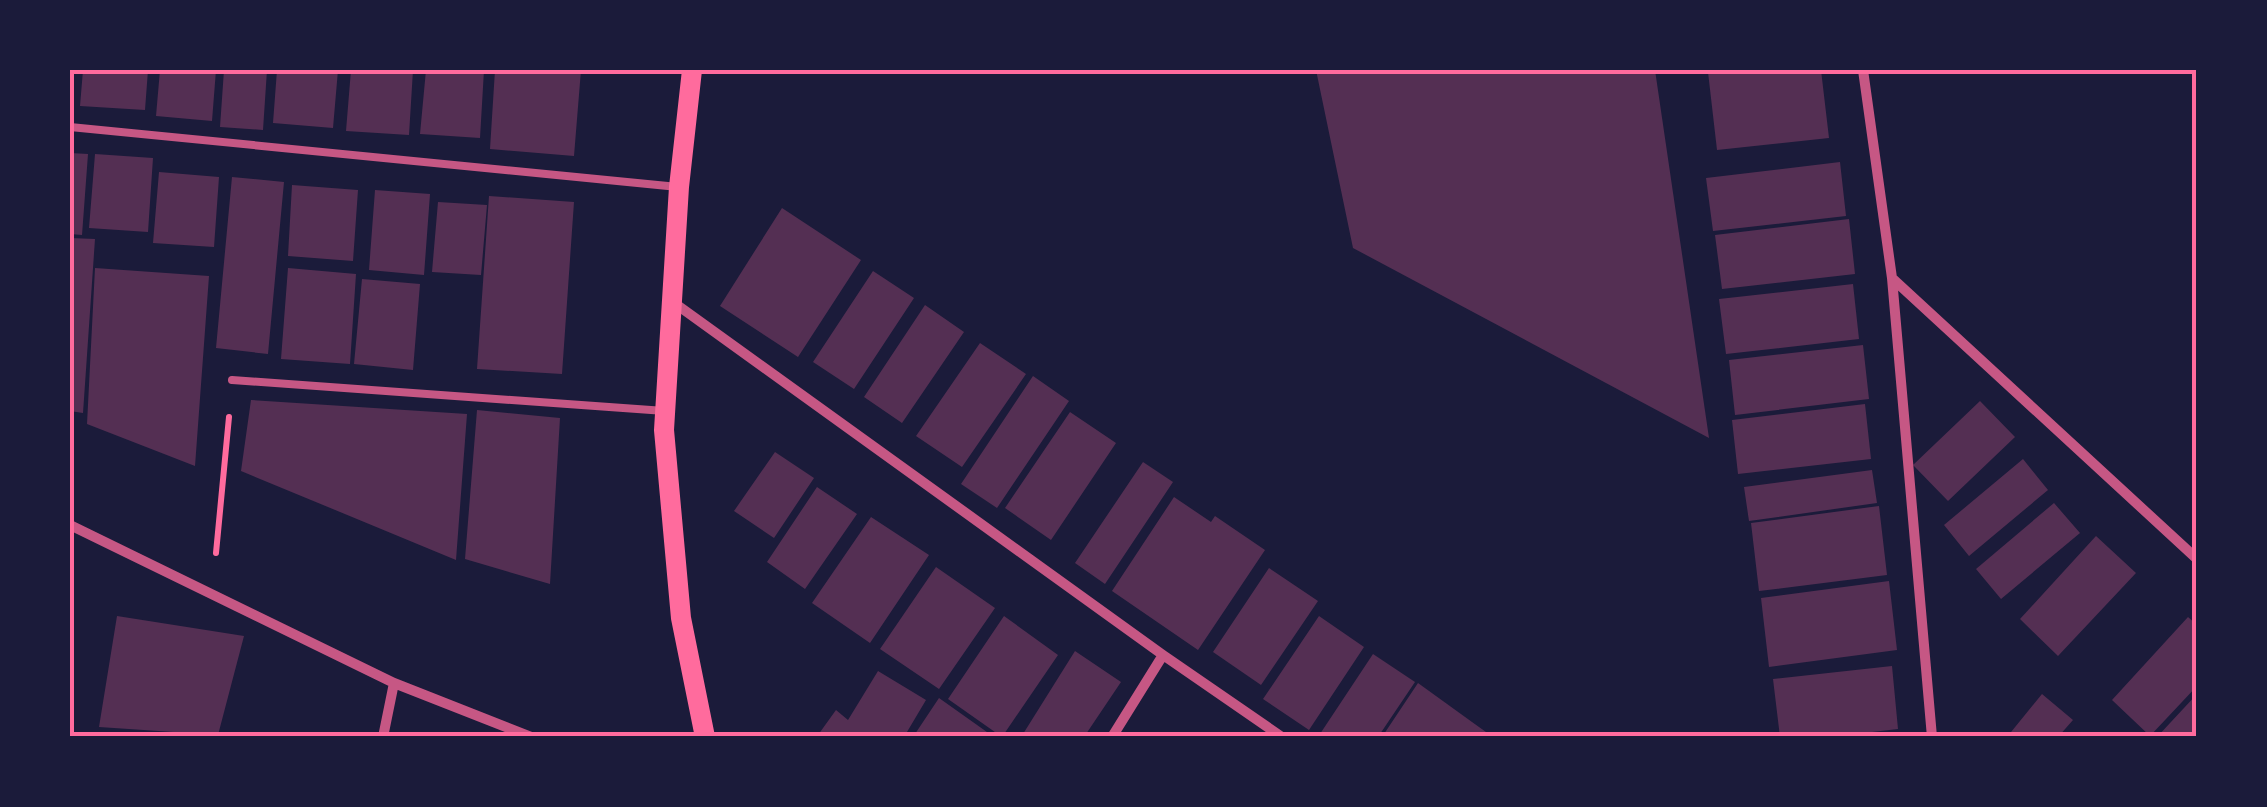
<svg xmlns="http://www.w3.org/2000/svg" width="2267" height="807" viewBox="0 0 2267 807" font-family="Arial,sans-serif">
<rect width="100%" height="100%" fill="#1b1b3a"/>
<path fill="#542f53" d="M83,70H148L145,110L80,106Z
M160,70H216L212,121L156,116Z
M224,70H267L263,130L220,127Z
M277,70H338L333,128L273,123Z
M351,70H413L409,135L346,131Z
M426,70H484L480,138L420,134Z
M495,70H581L574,156L490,149Z
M1316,70H1655L1709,438L1353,248Z
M1725,70H1821L1829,138L1717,150L1708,72Z
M70,153L88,154L82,235L70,234Z
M95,154L153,158L148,232L89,228Z
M1840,162L1846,216L1713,231L1706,178Z
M159,172L219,177L214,247L153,243Z
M232,177L284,182L268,354L216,348Z
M292,185L358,190L353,261L288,256Z
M375,190L430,194L424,275L369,270Z
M489,196L574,202L562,374L477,369Z
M438,202L487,205L481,275L432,272Z
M782,208L861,260L798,357L720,306Z
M1849,219L1855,274L1722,289L1715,235Z
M70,238L95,239L83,413L70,411Z
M95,268L209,276L195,466L87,424Z
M288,268L356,274L350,364L281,359Z
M873,271L914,298L854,389L813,362Z
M362,279L420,284L413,370L354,364Z
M1853,284L1859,339L1726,354L1719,299Z
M925,305L964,332L902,423L864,397Z
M980,343L1026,374L962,467L916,436Z
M1863,345L1869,399L1735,415L1729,360Z
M1033,376L1069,401L997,508L961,484Z
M251,400L467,414L456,560L241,471Z
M1980,401L2015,437L1948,501L1913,465Z
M1865,404L1871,459L1738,474L1732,420Z
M477,410L560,418L550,584L465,559Z
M1070,412L1116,443L1051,540L1005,508Z
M775,452L814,478L774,538L734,511Z
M2023,459L2048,490L1969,556L1944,525Z
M1143,462L1173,482L1105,584L1075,563Z
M1872,470L1877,503L1749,521L1744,487Z
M817,487L857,514L805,589L767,562Z
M1174,497L1211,522L1215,516L1265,550L1198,650L1112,591Z
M2054,503L2080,533L2001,599L1976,569Z
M1879,506L1887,575L1759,591L1751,523Z
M871,517L929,555L870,643L812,603Z
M2096,536L2136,573L2058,656L2020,619Z
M936,567L995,608L939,689L880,649Z
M1269,568L1318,601L1261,685L1213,652Z
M1889,581L1897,650L1769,667L1761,598Z
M117,616L244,636L218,735L99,727Z
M1004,616L1058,655L1002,737L948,699Z
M1319,616L1364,647L1309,730L1263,699Z
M2188,617L2197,625V686L2150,736L2112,700Z
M1075,651L1121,682L1084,737H1028L1023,734Z
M1373,654L1415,682L1378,737H1318Z
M1892,666L1898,729L1829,737H1780L1773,679Z
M878,671L926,700L904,737L818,735L836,710L848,720Z
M1418,683L1472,722L1493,737H1382Z
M2042,694L2073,720L2058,737H2007Z
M2197,694V737H2157Z
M939,698L994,737H913Z"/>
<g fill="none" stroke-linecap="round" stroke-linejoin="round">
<path stroke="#ff6b9d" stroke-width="6" d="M216,553L229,417"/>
<path stroke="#c65784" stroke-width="8" d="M70,127L678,187
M232,380L665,411"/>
<path stroke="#c65784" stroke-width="10" d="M1863,70L1892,278L1932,737
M1893,279L2197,559
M673,302L1163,655L1282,737
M70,525L394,683L531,737
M383,737L394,683
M1112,737L1163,655"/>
<path stroke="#ff6b9d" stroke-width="20" d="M692,70L679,187L664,430L681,618L705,737"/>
</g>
<rect width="2267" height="807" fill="none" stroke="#1b1b3a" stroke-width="145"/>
<rect x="72" y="72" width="2122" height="662" fill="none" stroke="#ff6b9d" stroke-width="4"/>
</svg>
